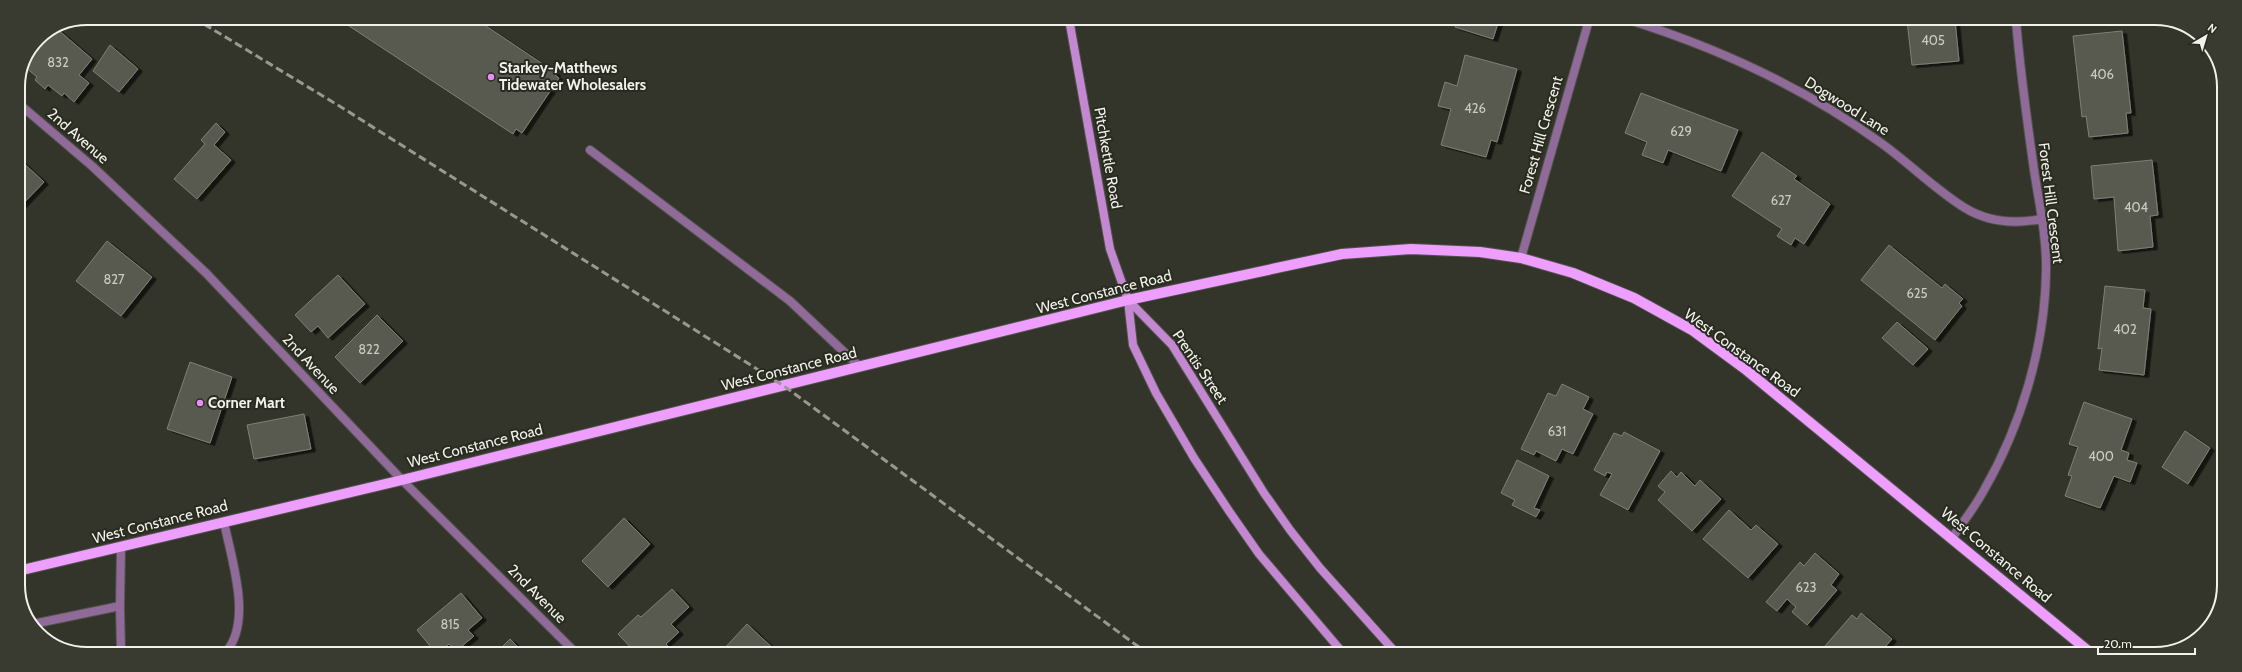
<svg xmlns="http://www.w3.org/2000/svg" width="2242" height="672" viewBox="0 0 2242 672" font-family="Cabin,sans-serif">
<defs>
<filter id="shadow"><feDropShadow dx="4.5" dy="2.5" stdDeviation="0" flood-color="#0009"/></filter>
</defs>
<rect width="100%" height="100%" fill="#33352a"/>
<path fill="#585a4f" stroke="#7e8074" filter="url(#shadow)" d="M337,18H474L556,73L555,75L559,78L522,133L516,129L513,134Z
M1458,20H1499L1493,39L1455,27Z
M1907,20H1955L1959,61L1912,65Z
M56,28L92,59L79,75L89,83L74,102L64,93L62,96L48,85L45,89L35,80L37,77L24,66Z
M2122,31L2131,113H2126L2128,133L2089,137L2086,116L2082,117L2073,36Z
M110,45L138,69L119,92L93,71Z
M1465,55L1517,69L1497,142L1491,140L1486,157L1441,145L1451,109L1438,106L1445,82L1457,86Z
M1641,93L1738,130L1721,171L1668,150L1663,163L1642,155L1647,142L1625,133Z
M216,123L225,132L214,145L231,160L197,199L174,179L205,144L201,140Z
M1762,152L1797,176L1794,179L1830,204L1804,244L1795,238L1791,245L1777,236L1782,229L1732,196Z
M18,158L44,182L18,209Z
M2152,160L2158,215L2150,216L2153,247L2118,251L2114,197L2094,199L2091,166Z
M107,241L152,277L121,316L76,281Z
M1889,245L1942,288L1945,284L1963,299L1959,303L1962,306L1935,340L1861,280Z
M338,275L365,304L328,338L318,326L311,332L295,315Z
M2105,286L2145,290L2143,308L2151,309L2144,375L2099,370L2102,348L2098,349Z
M377,315L403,341L360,383L335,357Z
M1897,322L1928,349L1913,365L1882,338Z
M190,362L232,377L210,443L167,429Z
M1562,384L1589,397L1583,409L1593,414L1573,454L1562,449L1556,461L1536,451L1534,455L1521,449L1548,393L1556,396Z
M2084,402L2132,419L2121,450L2129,453L2127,460L2137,463L2130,482L2114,476L2100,508L2065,496L2072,476L2068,475L2078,447L2069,444Z
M304,414L311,449L254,459L247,425Z
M2185,431L2210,448L2188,484L2162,467Z
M1624,432L1660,451L1628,510L1600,495L1612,474L1607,472L1605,476L1594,470L1614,433L1622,436Z
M1517,460L1549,476L1534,508L1540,510L1536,517L1512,505L1515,500L1501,493Z
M1671,471L1677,477L1681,472L1695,486L1700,480L1721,499L1692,531L1658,500L1665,492L1658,486Z
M1729,510L1751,530L1756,525L1778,544L1748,578L1703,539Z
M624,518L650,544L608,587L582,561Z
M1815,553L1839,574L1831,585L1837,590L1807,625L1792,612L1796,607L1787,599L1777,611L1766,602L1800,562L1804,566Z
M672,589L689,607L671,624L679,632L666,644L673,651L635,652L618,634L638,615L641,617Z
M461,593L482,618L468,630L474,636L456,651L449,644L440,652H435L417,630Z
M1861,613L1892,639L1879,654L1819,653L1852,615L1857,619Z
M747,624L777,652H721Z
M510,639L523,652H497Z"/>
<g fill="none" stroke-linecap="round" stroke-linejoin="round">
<g stroke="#515349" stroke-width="10">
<path id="lane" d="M590,150L790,301L860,367
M224,522C231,558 253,621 226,652
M120,606L121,652
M33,624L120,606L121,547"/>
</g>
<g stroke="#515349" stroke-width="10">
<path id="street" d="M1629,20C1718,48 1805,88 1881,143C1909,163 1937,191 1965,208C1988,222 2016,224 2042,219
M18,103L92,166L206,273L402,480L575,652
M1521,258L1589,20
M1952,538C1963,522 1975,507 1984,490C2021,426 2045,346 2046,272C2047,238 2039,203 2034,170C2027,120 2020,71 2016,20"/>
</g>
<g stroke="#515349" stroke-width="10">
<path id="secondary" d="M1069,19L1110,249L1128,300L1133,345L1156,393L1194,458L1229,511L1259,554L1343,653
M1128,300L1172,345L1264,493L1290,530L1320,568L1396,653"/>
</g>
<g stroke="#515349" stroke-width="12">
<path id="primary" d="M18,571L402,480L1128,300L1342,254L1411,249L1480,252L1521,258L1573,273L1634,298L1692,330L1745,369L2092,654"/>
</g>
<use href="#lane" stroke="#906a99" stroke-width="8"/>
<use href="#street" stroke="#906a99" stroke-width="8"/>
<use href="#secondary" stroke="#c488d2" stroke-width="8"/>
<use href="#primary" stroke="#ed9eff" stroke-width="10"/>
<path stroke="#979990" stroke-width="3" stroke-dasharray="8 4" stroke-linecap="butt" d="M194,18L341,107L784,386L1147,653"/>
</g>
<g fill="#e98dfe" stroke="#292b20" stroke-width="1.5">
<circle cx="491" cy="77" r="4"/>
<circle cx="200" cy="403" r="4"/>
</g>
<g text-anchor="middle" stroke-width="4" stroke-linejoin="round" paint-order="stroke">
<g font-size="13" fill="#caccc4">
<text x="1933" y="45">405</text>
<text x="58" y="67">832</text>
<text x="2102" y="79">406</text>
<text x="1475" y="113">426</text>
<text x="1681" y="136">629</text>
<text x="1781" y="205">627</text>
<text x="2136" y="212">404</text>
<text x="114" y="284">827</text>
<text x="1917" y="298">625</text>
<text x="2125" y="334">402</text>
<text x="369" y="354">822</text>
<text x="1557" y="436">631</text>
<text x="2101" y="461">400</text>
<text x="1806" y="592">623</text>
<text x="450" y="629">815</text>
</g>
<g font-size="15" font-weight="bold" fill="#f0f2eb" stroke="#292b20" text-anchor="start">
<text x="499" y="73">Starkey-Matthews<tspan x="499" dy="17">Tidewater Wholesalers</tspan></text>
<text x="208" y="408">Corner Mart</text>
</g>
<g font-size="15" fill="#f0f2eb" stroke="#292b20">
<text transform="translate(1847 106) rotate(32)" y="5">Dogwood Lane</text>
<text transform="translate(1541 135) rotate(-74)" y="5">Forest Hill Crescent</text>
<text transform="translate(78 136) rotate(41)" y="5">2nd Avenue</text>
<text transform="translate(1108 158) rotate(80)" y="5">Pitchkettle Road</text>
<text transform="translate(2051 203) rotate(83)" y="5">Forest Hill Crescent</text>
<text transform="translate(1104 292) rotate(-14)" y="5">West Constance Road</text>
<text transform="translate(1742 353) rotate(36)" y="5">West Constance Road</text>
<text transform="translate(311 364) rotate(47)" y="5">2nd Avenue</text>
<text transform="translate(1200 367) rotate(56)" y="5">Prentis Street</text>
<text transform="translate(789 369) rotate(-14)" y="5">West Constance Road</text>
<text transform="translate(475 446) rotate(-14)" y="5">West Constance Road</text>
<text transform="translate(160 522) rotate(-14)" y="5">West Constance Road</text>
<text transform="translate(1996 555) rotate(40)" y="5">West Constance Road</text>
<text transform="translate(537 594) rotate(45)" y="5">2nd Avenue</text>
</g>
</g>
<path d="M0 0H2242V672H0ZM87 25H2155A62 62 0 0 1 2217 87V585A62 62 0 0 1 2155 647H87A62 62 0 0 1 25 585V87A62 62 0 0 1 87 25Z" fill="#393b30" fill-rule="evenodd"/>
<path fill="none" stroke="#f0f2eb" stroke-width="2" d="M87 25H2155A62 62 0 0 1 2217 87V585A62 62 0 0 1 2155 647H87A62 62 0 0 1 25 585V87A62 62 0 0 1 87 25Z"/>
<g transform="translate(2206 36) rotate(38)" stroke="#292b20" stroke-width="3" paint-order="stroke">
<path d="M0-3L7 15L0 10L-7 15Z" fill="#f0f2eb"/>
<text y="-6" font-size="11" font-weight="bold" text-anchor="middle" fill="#f0f2eb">N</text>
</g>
<path d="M2098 648v6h97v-6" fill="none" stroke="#f0f2eb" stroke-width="2"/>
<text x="2104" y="648" font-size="12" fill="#f0f2eb" stroke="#292b20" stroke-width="3" paint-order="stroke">20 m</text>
</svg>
